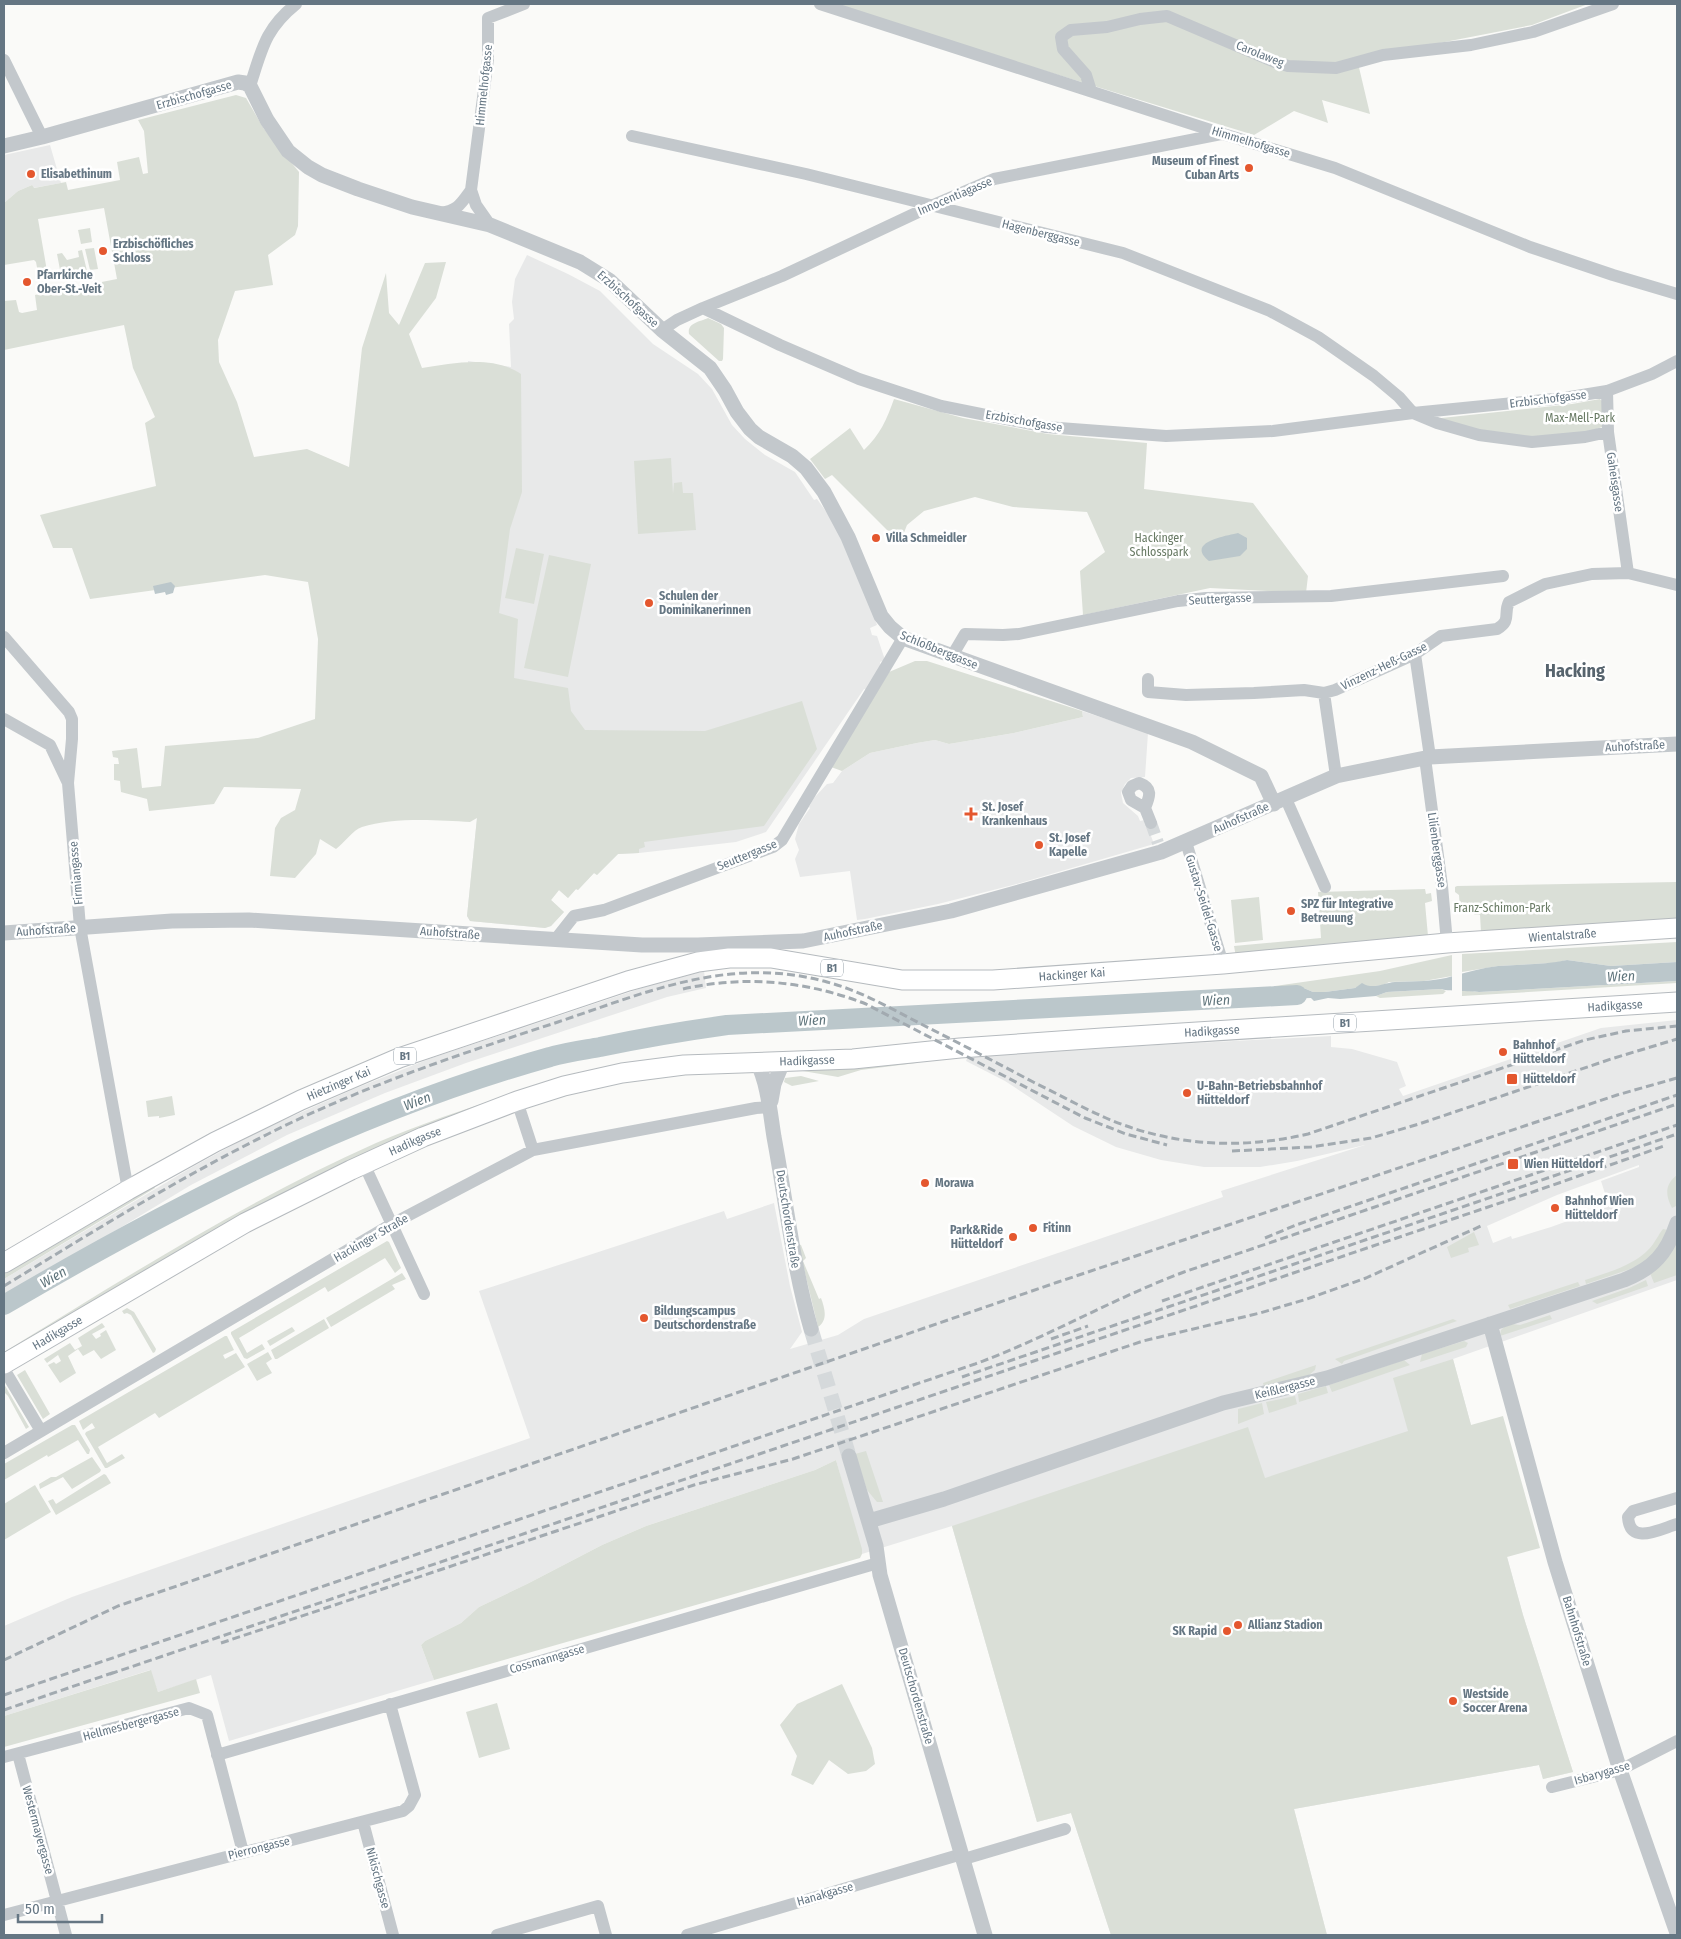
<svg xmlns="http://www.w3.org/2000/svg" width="1681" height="1939" viewBox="0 0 1681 1939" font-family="'Fira Sans Condensed',sans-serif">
<rect width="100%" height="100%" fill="#fafaf8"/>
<path fill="#e8e9e9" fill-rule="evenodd" d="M50,145L61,183L33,188L32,185L18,191L4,203V155Z
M527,255L568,274L600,291L653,344L698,374L712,389L732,425L745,439L765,455L795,472L814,500L817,499L833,521L861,581L877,625L870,628L872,635L877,636L885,660L880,662L881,669L868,690L864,689L766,832L736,842L639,853L618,854L597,875L594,873L578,890L576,889L568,898L559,890L551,900L564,912L551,926L545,928L470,921L467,916L477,818L468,361L511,367L509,324L514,319L512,302L515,279Z
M1082,711L1148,733L1145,777L1131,778L1125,784L1121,793L1123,803L1138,816L1140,821L1145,820L1154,844L1013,885L938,904L865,919L857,920L850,871L800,877L795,859L799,850L795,839L799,824L810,808L809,807L814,798L827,784L833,783L842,771L870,753L917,743L935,740L949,744L1014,733L1083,717Z
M704,971L706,988L667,997L466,1063L385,1093L287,1135L191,1185L4,1298V1279L194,1166L259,1131L354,1089L429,1059L645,987Z
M1677,1020V1280L1453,1359L1523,1615L1573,1772L1543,1779L1539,1765L1294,1809L1327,1935H1111L1071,1813L1037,1822L952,1526L862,1554L836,1460L815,1470L646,1526L602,1545L527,1584L479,1607L461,1623L425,1641L421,1645L434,1680L229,1741L211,1675L158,1692L150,1670L4,1716V1626L72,1597L530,1438L479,1291L724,1211L727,1219L774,1203L790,1286L802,1332L790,1349L838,1335L864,1319L1223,1197L1221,1191L1365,1145L1297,1161L1260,1167H1204L1161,1160L1116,1147L1073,1126L1005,1081L966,1061L969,1054L987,1053L992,1055L1005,1053L1331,1036V1047L1352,1049L1397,1062L1406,1086L1399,1089L1403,1096L1601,1028ZM1639,1165V1167L1601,1181L1609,1206L1551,1227L1512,1239L1511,1236L1493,1243L1487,1226L1557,1195Z"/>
<path fill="#dadfd7" d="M835,4H1588L1532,25L1357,59L1370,114L1322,100L1328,123L1294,111L1254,135L1006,59Z
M236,95L246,98L264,129L299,172L298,226L295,235L268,255L273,285L235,291L218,340L219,362L237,402L254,457L307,449L349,467L362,348L386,273L389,313L399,325L425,263L446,262L436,298L409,334L422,368C454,363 493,355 521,374L522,492L510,529L499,613L518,619L514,678L568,688L571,711L585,730L705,731L802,701L817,749L764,826L644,842L645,847L639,849V853L618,854L597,875L594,873L578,890L576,889L568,898L559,890L551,900L564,912L551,926L545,928L470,921L467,916L477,818L470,822C438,820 392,817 362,827C353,830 344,843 336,849L320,839L316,854L295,878L270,876L275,828L281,818L295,810L301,789L224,787L214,804L149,811L147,799L121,792L120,781L114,780V764H119L118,758L113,757L112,751L137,748L142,788L161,786L165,746L258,738L315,719L318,639L308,582L265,575L90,599L72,548H53L40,515L156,486L145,423L155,417L133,368L124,325L4,350V301L16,300L19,312L22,313L37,310L35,295L117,279L104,208L38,219L47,271L38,273L36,262L34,260L4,265V203L18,191L32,185L34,188L66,182L68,190L120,180L117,162L139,157L143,174L148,173L144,131L138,120Z
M90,228L92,242L81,244L78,230Z
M94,248L98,269L90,270L85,249Z
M82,250L87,271L61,275L57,254L62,253L67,260L79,257L78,251Z
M708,318L721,324L724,328L723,359L722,361H719L689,334C687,323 699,322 708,318Z
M894,399L963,418L1048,434L1147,443L1144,489L1253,503L1308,576L1306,593L1210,588L1083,615L1080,571L1105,552L1087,512L1013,507L975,497L924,511L907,525L900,543L832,475L825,479L810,459L850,428L864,450C880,435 887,419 894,399Z
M1600,399L1604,403L1605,426C1545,448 1492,435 1432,419L1572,404Z
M671,458L673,494L674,483L682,482L683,493H693L696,530L638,534L634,461Z
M516,548L544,554L534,604L505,598Z
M549,555L591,564L568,677L524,668Z
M915,661H927L1082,711L1083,717L1014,733L949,744L935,740L917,743L870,753L842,771L831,767L889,672Z
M1677,882V919L1481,932L1480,915H1474L1473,910L1460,911L1459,895L1455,892V887L1457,886Z
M1425,889L1426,894L1431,893L1432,901L1425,903L1428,936L1236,957L1234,946L1321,938L1318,892Z
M1259,897L1263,940L1235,943L1231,900Z
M1677,942V962L1611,966L1567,960L1554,963L1498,966L1462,972V954Z
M1452,955V976L1424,981L1389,982L1383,985L1367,987L1362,984L1355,988L1325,992H1313L1306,989L1281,990L1275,986L1380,971Z
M1677,981V983L1462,996V990L1479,992Z
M1441,989L1446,991L1443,994L1380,998L1376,996L1387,992Z
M916,1059V1063L861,1070L838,1077L797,1070Z
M801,1076L819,1081L792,1086L784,1082L785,1078Z
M551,1082L505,1097L4,1356V1352C125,1278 246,1201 376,1143C432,1119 492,1100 551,1082Z
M172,1096L175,1115L159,1118V1116L148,1117L146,1101Z
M1677,1175L1676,1206L1672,1208C1665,1195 1665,1184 1677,1175Z
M152,1184L155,1188L4,1279V1274Z
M1663,1229L1668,1230L1657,1251L1639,1266L1586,1284L1585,1280C1606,1273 1633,1266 1649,1249C1655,1243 1658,1235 1663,1229Z
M1474,1232L1479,1245L1468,1248L1469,1252L1451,1258L1447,1247Z
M387,1241L389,1242L401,1268L395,1273L385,1258L328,1292L325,1287L239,1338L247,1353L262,1344L265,1349L247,1359L244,1358L231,1334V1332Z
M1677,1241V1275L1654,1283L1650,1273Z
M798,1244L801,1245L806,1258L803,1261L819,1299L821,1298C825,1309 828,1320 818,1327Z
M402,1273L406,1279L392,1285L395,1289L331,1327L326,1318Z
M1646,1280L1648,1286L1597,1304L1592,1301L1629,1288Z
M1578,1282L1580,1286L1510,1309L1508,1305Z
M127,1308L134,1312L156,1349L155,1352L153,1353L131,1315L127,1313L124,1314L122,1311Z
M1550,1315L1552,1319L1500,1336L1501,1330L1504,1327L1512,1324L1520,1325Z
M324,1319L329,1328L277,1359H275L271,1350Z
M1453,1319L1457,1321L1344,1361L1342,1364L1335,1359Z
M102,1323L105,1327L92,1334L96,1339L101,1336L100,1334L106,1330L116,1350L101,1359L94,1350L83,1356L78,1349L68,1356L76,1373L60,1383L48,1365L54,1362L56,1364L61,1361L58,1355L47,1363L44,1359L70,1343L75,1350L82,1346L78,1338Z
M292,1327L295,1331L270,1346L267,1341Z
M225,1336H227L234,1350L223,1355L225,1359L236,1353L245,1367L159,1418L155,1413L98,1447L107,1463L122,1454L125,1458L107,1468H105L85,1434L86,1432L95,1428L92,1423L83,1430L79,1421Z
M1464,1341L1468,1343L1466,1347L1420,1362L1422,1354Z
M268,1352L272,1359L266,1363L272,1373L257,1381L247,1364Z
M1453,1359L1471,1425L1503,1416L1540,1548L1507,1557L1523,1615L1573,1772L1543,1779L1539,1765L1294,1809L1327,1935H1111L1071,1813L1037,1822L952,1526L1248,1427L1265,1478L1408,1431L1393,1378Z
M1404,1360L1410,1365L1332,1392L1329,1385Z
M1316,1365L1315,1370L1309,1375L1264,1387L1263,1383Z
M25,1370L50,1414L43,1419L17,1375Z
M4,1384L29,1427L26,1429L8,1396L4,1392Z
M1326,1386L1328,1393L1299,1402L1298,1394Z
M1295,1396L1297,1404L1269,1413L1266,1402Z
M1262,1403L1264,1414L1238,1424V1409Z
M72,1425H75L90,1450L89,1454H87L78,1440L48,1457L47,1455L4,1480V1464Z
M866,1451L883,1502H877L867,1490L855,1454Z
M92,1457L101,1470L100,1472L72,1489L63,1477L40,1489L39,1484L51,1477H56Z
M836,1460L862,1549V1554L860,1558L434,1680L421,1645L425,1641L461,1623L479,1607L527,1584L602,1545L646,1526L815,1470Z
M104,1474L106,1475L111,1483L56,1515L48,1501L53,1499L56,1504Z
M35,1485L51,1512L4,1540V1504Z
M151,1670L158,1692L196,1679L200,1693L4,1747V1716Z
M842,1684L872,1748L875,1764L866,1771L848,1774L829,1760L813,1785L791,1775L797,1756L780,1725L797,1704Z
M497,1703L510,1749L479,1758L466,1712Z"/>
<path fill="#bbc7cb" d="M1238,533L1247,538V549L1240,556L1209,561C1185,542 1226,536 1238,533Z
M171,582L175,586L173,593L166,595L165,592L155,594L153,586Z
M1567,960L1611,966L1677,962V981L1479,992C1470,991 1446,991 1441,989L1387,992L1376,996L1340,999L1328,998L1314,1001L1311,998L1281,999L1276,1003H1271L1270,989L1275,986L1281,990L1306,989L1313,992H1325L1355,988L1362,983C1373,990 1383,983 1395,982C1414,981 1434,982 1453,976C1468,972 1482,968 1498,966C1521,964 1544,965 1567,960Z"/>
<path fill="#fafaf8" d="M1462,969V992L1452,993V974Z"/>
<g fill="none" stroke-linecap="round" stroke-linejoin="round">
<path stroke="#bbc7cb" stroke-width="20" d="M4,1305C176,1204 357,1111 550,1057C566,1052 583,1050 600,1047C642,1038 684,1031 727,1025L1297,995"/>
<path stroke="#d5d9db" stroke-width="12" stroke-dasharray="12 6" stroke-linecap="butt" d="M1151,823L1158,843"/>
<path stroke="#d5d9db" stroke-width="15" stroke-dasharray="15 8" stroke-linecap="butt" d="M811,1329L849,1456"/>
<g stroke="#b5babe" stroke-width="21">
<g id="primary">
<path id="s1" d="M4,1263L128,1190L215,1142L301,1100L399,1058L628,981L698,962L729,958H771L902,980H993L1223,964L1447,943L1677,928"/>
<path id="s2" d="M4,1364L245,1223L351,1170L423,1137L517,1101L564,1086L622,1073L684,1065L853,1059L960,1048L1102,1038L1677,1002"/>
</g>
</g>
<path stroke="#c3c8cc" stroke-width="12" d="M820,4L1223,134L1335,168L1530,247L1613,275L1677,294
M4,60L42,137
M250,86C262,49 265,29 296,4
M1091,91L1086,75L1063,49L1061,37L1071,30L1107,27L1140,19L1167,16L1275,62L1288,66L1336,68L1383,55L1471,45L1533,32L1613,4
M632,136L806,174L1123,253L1270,311L1318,337L1374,376L1399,397L1413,413L1437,423L1479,435L1532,442L1585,437L1608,432
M471,190L476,205L490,225
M440,213C458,210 460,205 471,190L488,59V18L524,4
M703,308L782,276L931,206L994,179L1221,134
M662,330L677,320L703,308L780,345L859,379L941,406L1046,427L1166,436L1273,431L1413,413L1564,398L1607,391L1652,374L1677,361
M1607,391L1608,432L1628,573
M4,637L69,712L72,719V739L68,783L80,927L128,1190
M1415,654L1430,757
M952,656L965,634L1003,635L1019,634L1178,601L1206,598L1331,596L1503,576
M1148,679V692L1186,695L1254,693L1304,690L1324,693L1335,690L1415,654L1441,636L1497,629C1512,620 1503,614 1509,602L1545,584L1592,574L1628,573L1677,585
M1324,693L1336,776
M4,719L50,745L68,783
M1425,758L1442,886L1447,943
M1286,799L1325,887
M1145,808L1131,800L1128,792L1132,786L1139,783C1153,788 1150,796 1145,808L1151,823
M1186,842L1223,964
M555,940L574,916L604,910L773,847L782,840L903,638
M517,1101L533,1150
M364,1164L424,1294
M4,1369L41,1431
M4,1453L392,1224L533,1150L756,1108L770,1107
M1677,1498L1633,1511L1628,1517C1630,1546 1660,1529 1677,1524
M18,1754L66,1935
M217,1755L878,1563
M4,1757L189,1708L207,1715L243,1852
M1552,1787L1620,1770L1677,1741
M363,1822L393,1935
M964,1859L1065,1829
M4,1915L403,1811L409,1806L415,1795L390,1704
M497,1935L598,1906L606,1935
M687,1935L962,1854"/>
<path stroke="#c3c8cc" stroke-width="15" d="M4,146L42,137L238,82L245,83L250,86L267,120L288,151L308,167L322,175L358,189L412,207L490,225L580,262L609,280L662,330L710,368L725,390L737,412L750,429L759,437L792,456L806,468L824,492L848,537L881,616L890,627L903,638L1192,742L1261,776L1274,804
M4,933L172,921L249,920L642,945H698L803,941L951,911L1161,852L1336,776L1430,757L1677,744
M757,1062C768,1084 770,1112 774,1137C786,1201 793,1266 811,1329
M771,1101L774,1084L783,1062
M1490,1324L1555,1562L1620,1770L1677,1933
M849,1456L876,1546L880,1575L985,1935
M869,1521L944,1499L1223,1403L1327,1378L1624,1280C1654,1268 1667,1253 1677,1223"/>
<use href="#primary" stroke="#fff" stroke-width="19"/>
<path stroke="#a2aab0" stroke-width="3" stroke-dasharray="8 4" stroke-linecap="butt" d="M683,989C745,975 807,981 866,1004L1085,1118L1126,1134L1167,1145
M1232,1151L1311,1147L1371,1138L1419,1124L1611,1059L1677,1039
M1265,1238L1296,1225L1677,1095
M4,1286C91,1233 177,1179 268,1134C361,1087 460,1054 558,1022C647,992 731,955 827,982C861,991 892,1009 923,1025C961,1044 999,1064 1037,1084C1060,1095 1083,1108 1106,1118C1171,1146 1240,1150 1308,1134L1585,1040L1626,1031L1677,1026
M1162,1301L1677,1125
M1051,1339L1088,1326
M962,1377L1677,1134
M221,1643L694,1485L793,1459L1143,1341L1260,1313L1307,1299L1366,1278L1481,1226
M4,1660L118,1606L171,1588L1058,1282L1617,1095L1677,1078
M110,1674L1553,1185L1664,1146
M4,1695L975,1364C1046,1338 1112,1299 1184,1272L1677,1104
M4,1710L115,1672"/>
</g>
<g fill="#e4572e" stroke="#fff" stroke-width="2">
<circle cx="1249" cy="168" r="5"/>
<circle cx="31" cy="174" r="5"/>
<circle cx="103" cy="251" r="5"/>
<circle cx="27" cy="282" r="5"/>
<circle cx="876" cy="538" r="5"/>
<circle cx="649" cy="603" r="5"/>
<path d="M968.5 806.5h5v5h5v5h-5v5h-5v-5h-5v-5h5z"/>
<circle cx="1039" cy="845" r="5"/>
<circle cx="1291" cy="911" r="5"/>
<circle cx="1503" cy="1052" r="5"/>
<rect x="1506" y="1073" width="12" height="12" rx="2.5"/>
<circle cx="1187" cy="1093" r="5"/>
<rect x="1507" y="1158" width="12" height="12" rx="2.5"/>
<circle cx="925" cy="1183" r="5"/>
<circle cx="1555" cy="1208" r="5"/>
<circle cx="1033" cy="1228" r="5"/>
<circle cx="1013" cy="1237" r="5"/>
<circle cx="644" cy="1318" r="5"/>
<circle cx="1238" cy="1625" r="5"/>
<circle cx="1227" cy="1631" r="5"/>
<circle cx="1453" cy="1701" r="5"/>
</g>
<g text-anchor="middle" stroke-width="5" stroke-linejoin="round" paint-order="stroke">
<g fill="#fff" stroke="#939fa8" stroke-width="1">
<rect x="821" y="959.5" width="22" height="17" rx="4"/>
<rect x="1334" y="1014.5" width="22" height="17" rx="4"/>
<rect x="394" y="1047.5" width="22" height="17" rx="4"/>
</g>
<g font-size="11" font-weight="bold" fill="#657683">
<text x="832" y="972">B1</text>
<text x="1345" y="1027">B1</text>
<text x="405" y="1060">B1</text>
</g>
<g font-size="12" fill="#657683" stroke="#fff">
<text transform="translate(1260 54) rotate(22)" y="4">Carolaweg</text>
<text transform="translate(484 85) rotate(-84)" y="4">Himmelhofgasse</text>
<text transform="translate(194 95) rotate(-16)" y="4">Erzbischofgasse</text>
<text transform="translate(1251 142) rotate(17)" y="4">Himmelhofgasse</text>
<text transform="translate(955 196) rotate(-23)" y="4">Innocentiagasse</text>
<text transform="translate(1041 233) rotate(14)" y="4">Hagenberggasse</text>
<text transform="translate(628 299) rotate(42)" y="4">Erzbischofgasse</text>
<text transform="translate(1548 399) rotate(-7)" y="4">Erzbischofgasse</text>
<text transform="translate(1024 421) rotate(10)" y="4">Erzbischofgasse</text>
<text transform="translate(1615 482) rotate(82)" y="4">Gaheisgasse</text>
<text transform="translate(1220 599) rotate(-3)" y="4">Seuttergasse</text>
<text transform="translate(939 650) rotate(22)" y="4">Schloßberggasse</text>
<text transform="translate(1384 666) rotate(-26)" y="4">Vinzenz-Heß-Gasse</text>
<text transform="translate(1635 746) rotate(-3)" y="4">Auhofstraße</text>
<text transform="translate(1241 818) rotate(-24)" y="4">Auhofstraße</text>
<text transform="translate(1437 850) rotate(82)" y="4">Lilienberggasse</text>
<text transform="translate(747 855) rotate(-22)" y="4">Seuttergasse</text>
<text transform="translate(76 873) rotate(-95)" y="4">Firmiangasse</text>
<text transform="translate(1204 903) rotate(73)" y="4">Gustav-Seidel-Gasse</text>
<text transform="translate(46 930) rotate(-4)" y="4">Auhofstraße</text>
<text transform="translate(853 931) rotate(-12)" y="4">Auhofstraße</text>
<text transform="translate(450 933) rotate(4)" y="4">Auhofstraße</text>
<text dy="4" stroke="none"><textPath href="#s1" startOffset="1628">Wientalstraße</textPath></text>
<text dy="4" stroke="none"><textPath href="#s1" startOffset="1136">Hackinger Kai</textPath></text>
<text dy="4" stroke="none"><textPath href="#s2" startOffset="1682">Hadikgasse</textPath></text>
<text dy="4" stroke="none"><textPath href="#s2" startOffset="1278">Hadikgasse</textPath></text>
<text dy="4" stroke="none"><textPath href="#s2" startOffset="872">Hadikgasse</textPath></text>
<text dy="4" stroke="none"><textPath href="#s1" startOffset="380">Hietzinger Kai</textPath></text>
<text dy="4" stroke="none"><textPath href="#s2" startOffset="468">Hadikgasse</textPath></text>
<text transform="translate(788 1219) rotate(81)" y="4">Deutschordenstraße</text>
<text transform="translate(371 1238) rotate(-30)" y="4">Hackinger Straße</text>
<text dy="4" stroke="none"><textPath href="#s2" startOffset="62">Hadikgasse</textPath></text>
<text transform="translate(1285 1388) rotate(-14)" y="4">Keißlergasse</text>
<text transform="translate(1577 1631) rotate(73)" y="4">Bahnhofstraße</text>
<text transform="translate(547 1659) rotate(-16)" y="4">Cossmanngasse</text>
<text transform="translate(916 1696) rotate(74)" y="4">Deutschordenstraße</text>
<text transform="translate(131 1724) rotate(-15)" y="4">Hellmesbergergasse</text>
<text transform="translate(1602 1773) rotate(-16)" y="4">Isbarygasse</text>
<text transform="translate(38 1830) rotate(75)" y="4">Westermayergasse</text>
<text transform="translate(259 1848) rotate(-14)" y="4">Pierrongasse</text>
<text transform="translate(378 1878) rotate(75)" y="4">Nikischgasse</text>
<text transform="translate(825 1894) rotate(-16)" y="4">Hanakgasse</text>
</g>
<g font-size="12" font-weight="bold" fill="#657683" stroke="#fff" text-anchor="start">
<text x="1239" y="165" text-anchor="end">Museum of Finest<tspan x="1239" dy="14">Cuban Arts</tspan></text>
<text x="41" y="178">Elisabethinum</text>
<text x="113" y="248">Erzbischöfliches<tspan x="113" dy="14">Schloss</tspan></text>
<text x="37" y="279">Pfarrkirche<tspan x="37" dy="14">Ober-St.-Veit</tspan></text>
<text x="886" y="542">Villa Schmeidler</text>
<text x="659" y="600">Schulen der<tspan x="659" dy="14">Dominikanerinnen</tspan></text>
<text x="982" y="811">St. Josef<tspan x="982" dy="14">Krankenhaus</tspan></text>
<text x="1049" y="842">St. Josef<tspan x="1049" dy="14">Kapelle</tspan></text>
<text x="1301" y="908">SPZ für Integrative<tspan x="1301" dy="14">Betreuung</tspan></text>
<text x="1513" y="1049">Bahnhof<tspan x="1513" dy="14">Hütteldorf</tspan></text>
<text x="1523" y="1083">Hütteldorf</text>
<text x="1197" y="1090">U-Bahn-Betriebsbahnhof<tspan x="1197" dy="14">Hütteldorf</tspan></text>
<text x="1524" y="1168">Wien Hütteldorf</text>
<text x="935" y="1187">Morawa</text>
<text x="1565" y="1205">Bahnhof Wien<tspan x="1565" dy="14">Hütteldorf</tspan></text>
<text x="1043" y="1232">Fitinn</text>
<text x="1003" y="1234" text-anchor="end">Park&amp;Ride<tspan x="1003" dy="14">Hütteldorf</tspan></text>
<text x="654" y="1315">Bildungscampus<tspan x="654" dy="14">Deutschordenstraße</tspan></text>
<text x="1248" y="1629">Allianz Stadion</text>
<text x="1217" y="1635" text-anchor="end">SK Rapid</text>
<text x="1463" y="1698">Westside<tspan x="1463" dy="14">Soccer Arena</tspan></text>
</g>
<g font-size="12" fill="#687a64" stroke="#fff">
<text x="1580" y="422">Max-Mell-Park</text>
<text x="1159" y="542">Hackinger<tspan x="1159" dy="14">Schlosspark</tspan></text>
<text x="1502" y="912">Franz-Schimon-Park</text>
</g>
<g font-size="14" font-style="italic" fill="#60757c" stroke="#fff">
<text transform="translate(1621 976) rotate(-3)" y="5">Wien</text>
<text transform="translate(1216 1000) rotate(-3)" y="5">Wien</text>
<text transform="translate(812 1020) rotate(-3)" y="5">Wien</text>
<text transform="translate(417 1101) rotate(-21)" y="5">Wien</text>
<text transform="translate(53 1277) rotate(-30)" y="5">Wien</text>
</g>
<g font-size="18" font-weight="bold" fill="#57646e" stroke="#fff">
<text x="1575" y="677">Hacking</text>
</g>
</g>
<rect width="1681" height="1939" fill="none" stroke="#657683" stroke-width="10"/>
<path d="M18 1914v8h84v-8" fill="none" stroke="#657683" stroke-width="2.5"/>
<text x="25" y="1914" font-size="15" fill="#657683" stroke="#ffffff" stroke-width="4" paint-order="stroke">50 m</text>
</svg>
